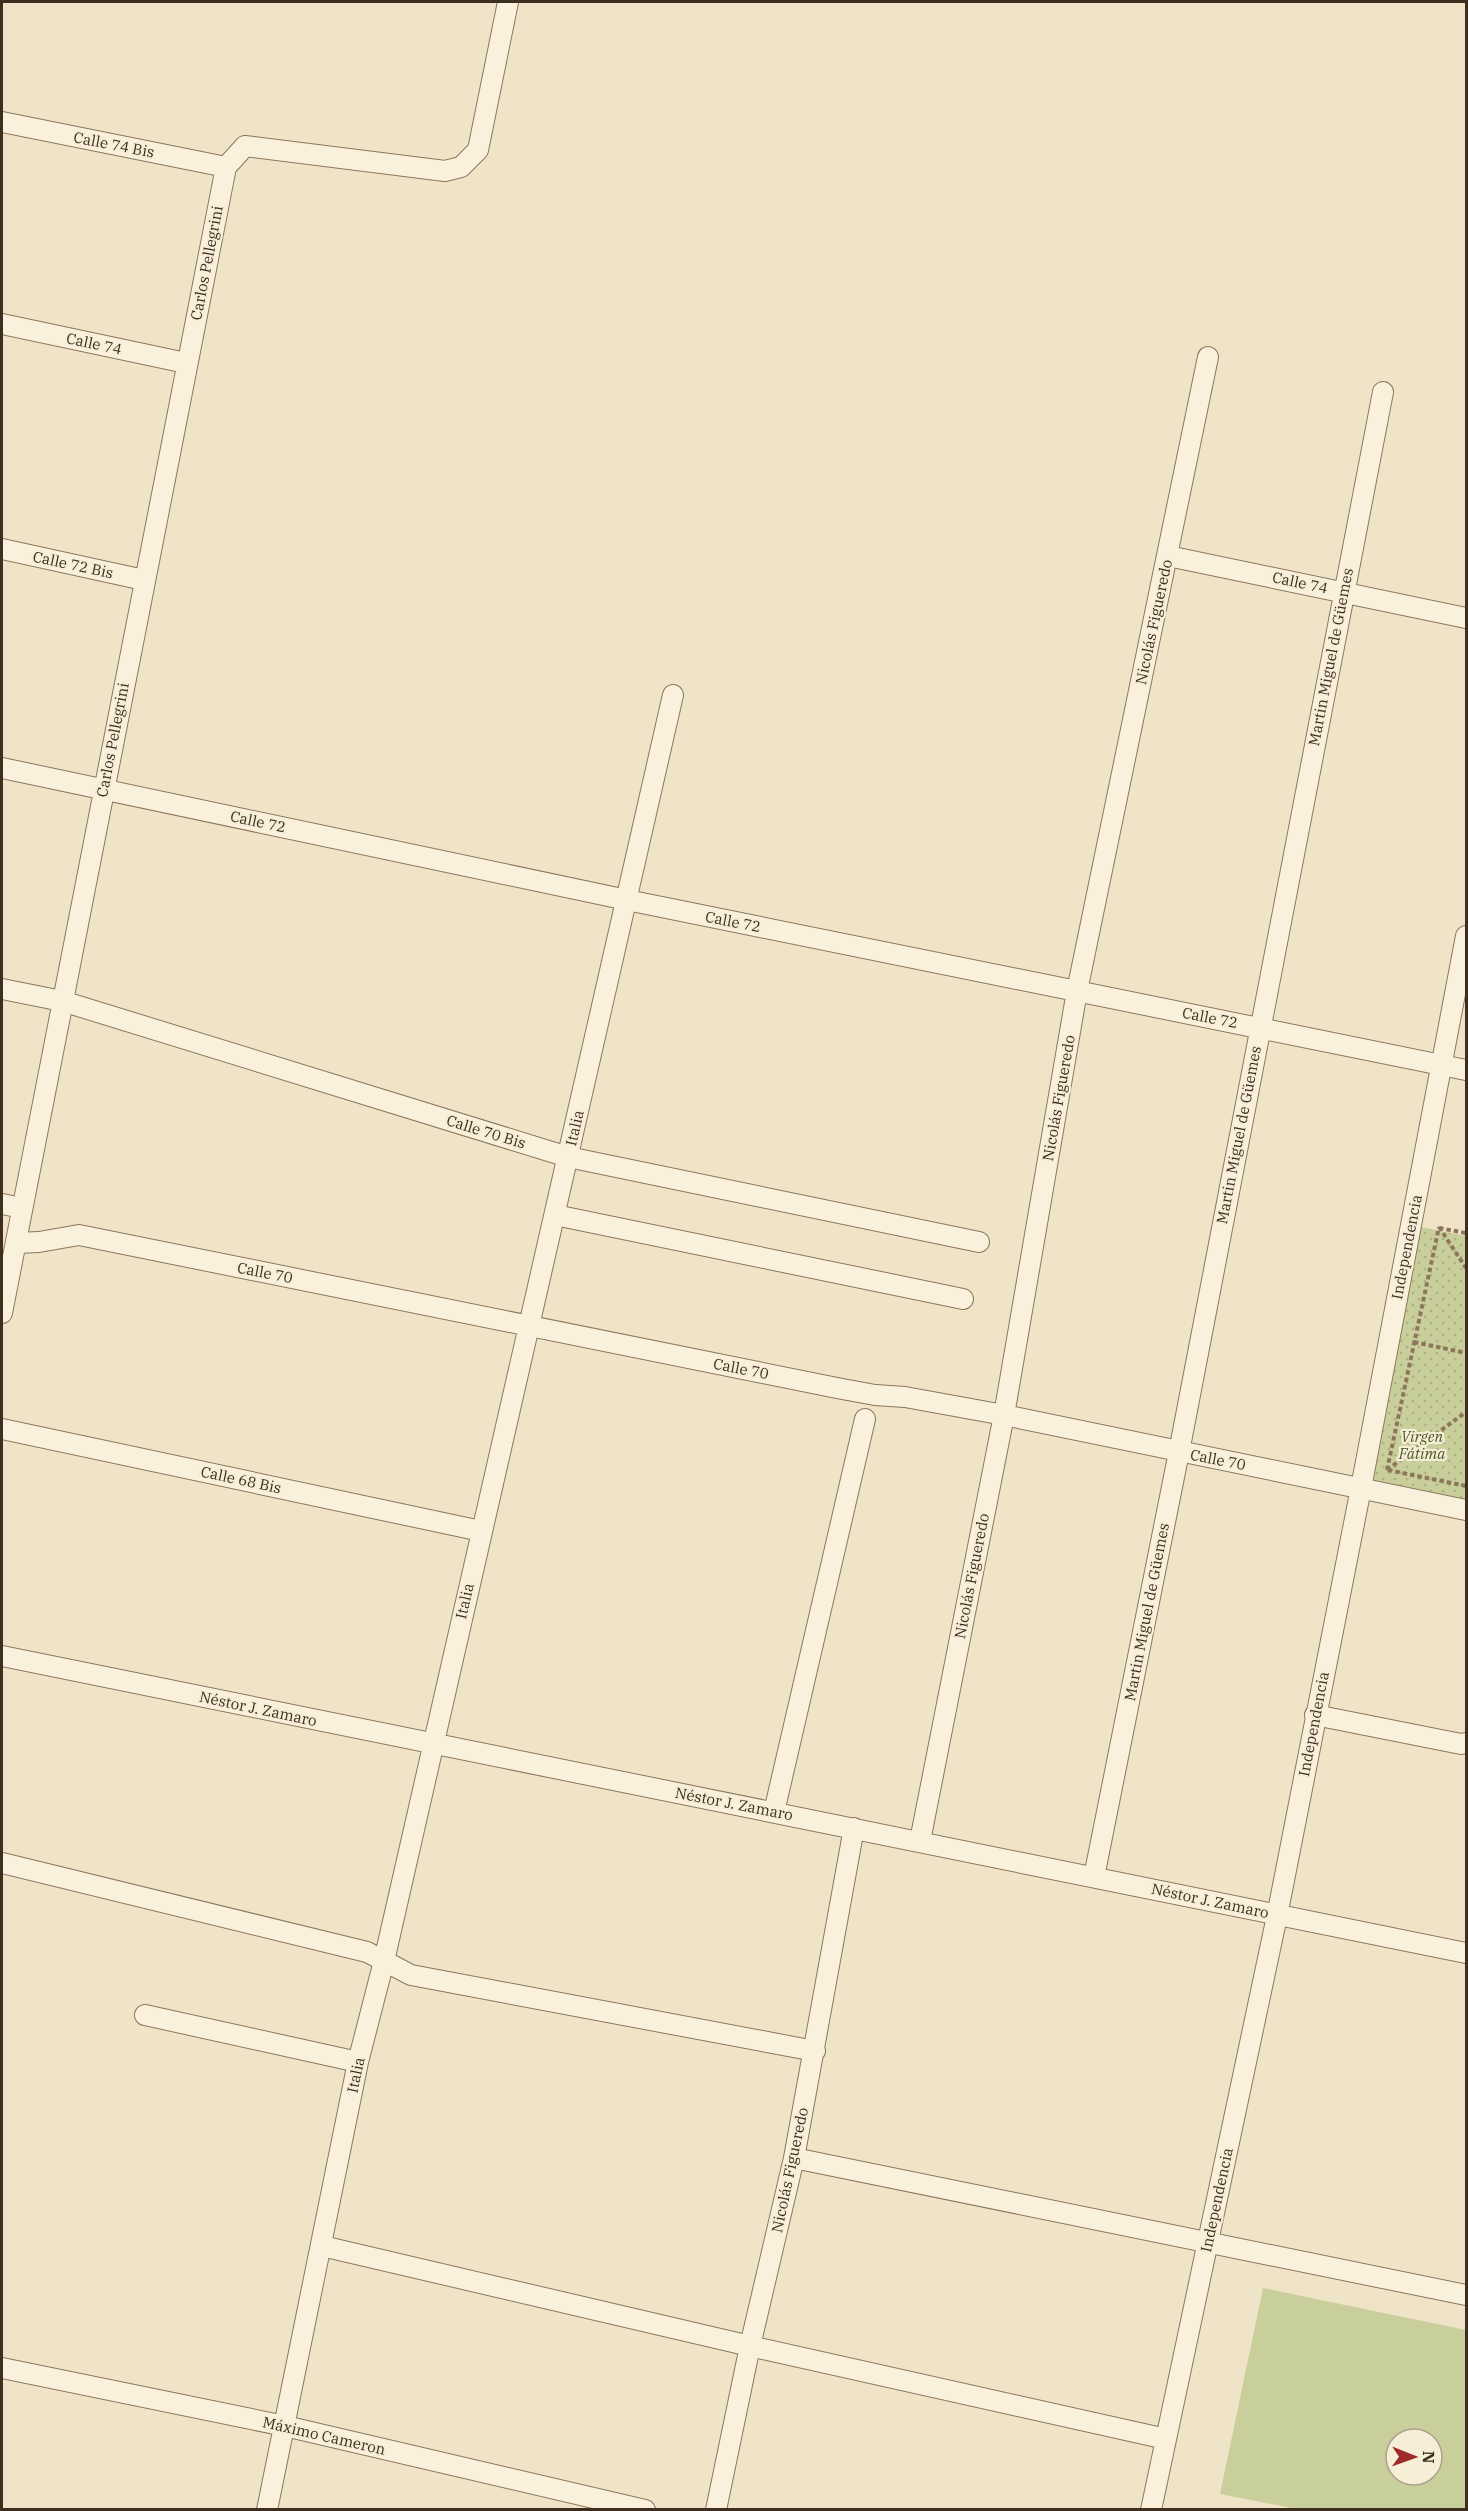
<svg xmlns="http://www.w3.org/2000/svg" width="1468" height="2511" viewBox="0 0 1468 2511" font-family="'IBM Plex Serif',serif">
<defs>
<pattern id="park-dots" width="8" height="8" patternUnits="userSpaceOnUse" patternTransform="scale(1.5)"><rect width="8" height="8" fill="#c9cf9b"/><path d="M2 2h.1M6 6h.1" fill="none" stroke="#aeb285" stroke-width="1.8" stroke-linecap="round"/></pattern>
</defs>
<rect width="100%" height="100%" fill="#f0e4c8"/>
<path fill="url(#park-dots)" d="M1421,1227L1466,1236V1501L1369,1483Z"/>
<path fill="#c9cf9b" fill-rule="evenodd" d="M1263,2288L1466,2330V2509H1296L1220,2494ZM1396,2439H1432V2475H1396Z"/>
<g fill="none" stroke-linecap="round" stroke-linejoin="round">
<g stroke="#8d765c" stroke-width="22">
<path id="minor" d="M2,122L226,167
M2,324L186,363
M2,549L144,580
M1168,556L1466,618
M2,768L627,900L1466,1070
M2,989L62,1001L568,1157L979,1242
M2,1204L22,1208
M555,1215L963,1299
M16,1243L39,1242L79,1235L837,1388L875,1395L905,1397L1004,1415L1466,1510
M2,1313L226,167L245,146L445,171L461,167L478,150L508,2
M2,1429L481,1531
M2,1656L1466,1953
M1315,1715L1461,1744L1466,1743
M774,1812L865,1419
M920,1841L1004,1415L1077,991L1208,357
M2,1863L367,1952L411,1975L815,2051
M1094,1877L1179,1452L1383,392
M145,2015L358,2062
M794,2158L1466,2295
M322,2246L750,2346L1166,2439
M2,2368L285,2426L645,2510
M267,2510L358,2062L384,1961L673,695
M716,2510L750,2346L794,2158L854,1828
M1151,2510L1277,1916L1361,1488L1466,936"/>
</g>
<path stroke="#8d765c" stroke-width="4" stroke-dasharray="4.5 3" stroke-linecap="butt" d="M1439,1227L1466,1268
M1439,1228L1466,1233
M1414,1342L1466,1353
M1387,1470L1439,1227
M1387,1470L1466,1412
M1388,1470L1466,1486"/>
<use href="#minor" stroke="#faf1dc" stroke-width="20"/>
</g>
<g text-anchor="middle" stroke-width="4.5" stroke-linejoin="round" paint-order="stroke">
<g font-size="15" fill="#3d2e20" stroke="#f7eed8">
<text transform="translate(114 145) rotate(11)" y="5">Calle 74 Bis</text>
<text transform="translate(207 263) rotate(-79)" y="5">Carlos Pellegrini</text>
<text transform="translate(94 344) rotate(12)" y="5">Calle 74</text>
<text transform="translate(73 565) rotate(12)" y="5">Calle 72 Bis</text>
<text transform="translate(1300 583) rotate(12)" y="5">Calle 74</text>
<text transform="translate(1154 622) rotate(-78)" y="5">Nicolás Figueredo</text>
<text transform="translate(1331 657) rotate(-79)" y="5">Martin Miguel de Güemes</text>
<text transform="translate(113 740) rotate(-79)" y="5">Carlos Pellegrini</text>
<text transform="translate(258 822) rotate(12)" y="5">Calle 72</text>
<text transform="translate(733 922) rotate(11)" y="5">Calle 72</text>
<text transform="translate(1210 1018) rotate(11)" y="5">Calle 72</text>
<text transform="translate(1059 1098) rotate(-80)" y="5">Nicolás Figueredo</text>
<text transform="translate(575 1128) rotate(-77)" y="5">Italia</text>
<text transform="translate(486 1132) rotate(17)" y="5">Calle 70 Bis</text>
<text transform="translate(1239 1135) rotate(-79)" y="5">Martin Miguel de Güemes</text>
<text transform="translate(1407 1247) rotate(-79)" y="5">Independencia</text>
<text transform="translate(265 1273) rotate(11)" y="5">Calle 70</text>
<text transform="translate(741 1369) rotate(11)" y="5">Calle 70</text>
<text transform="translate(1218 1460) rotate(11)" y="5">Calle 70</text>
<text transform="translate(241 1480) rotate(12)" y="5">Calle 68 Bis</text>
<text transform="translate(972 1576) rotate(-79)" y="5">Nicolás Figueredo</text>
<text transform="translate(465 1601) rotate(-77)" y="5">Italia</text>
<text transform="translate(1147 1612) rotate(-79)" y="5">Martin Miguel de Güemes</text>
<text transform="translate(258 1709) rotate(12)" y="5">Néstor J. Zamaro</text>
<text transform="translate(1314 1724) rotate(-79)" y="5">Independencia</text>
<text transform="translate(734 1804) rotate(11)" y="5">Néstor J. Zamaro</text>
<text transform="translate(1210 1901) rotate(12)" y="5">Néstor J. Zamaro</text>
<text transform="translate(356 2075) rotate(-78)" y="5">Italia</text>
<text transform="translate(790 2170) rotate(-78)" y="5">Nicolás Figueredo</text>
<text transform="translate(1217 2200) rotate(-78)" y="5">Independencia</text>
<text transform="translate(324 2436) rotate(13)" y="5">Máximo Cameron</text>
</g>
<g font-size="15" font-style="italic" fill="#4d5a26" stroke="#f7eed8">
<text x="1422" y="1442">Virgen<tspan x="1422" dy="17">Fátima</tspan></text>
</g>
</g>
<rect width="1468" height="2511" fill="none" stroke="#3d2e20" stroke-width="6"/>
<g transform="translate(1414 2457) rotate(91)"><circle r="28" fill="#f7eed8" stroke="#ada18e" stroke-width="1.5"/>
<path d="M0-4.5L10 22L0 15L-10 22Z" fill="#9e2a2b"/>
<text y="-9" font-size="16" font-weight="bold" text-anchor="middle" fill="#3d2e20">N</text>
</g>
</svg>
